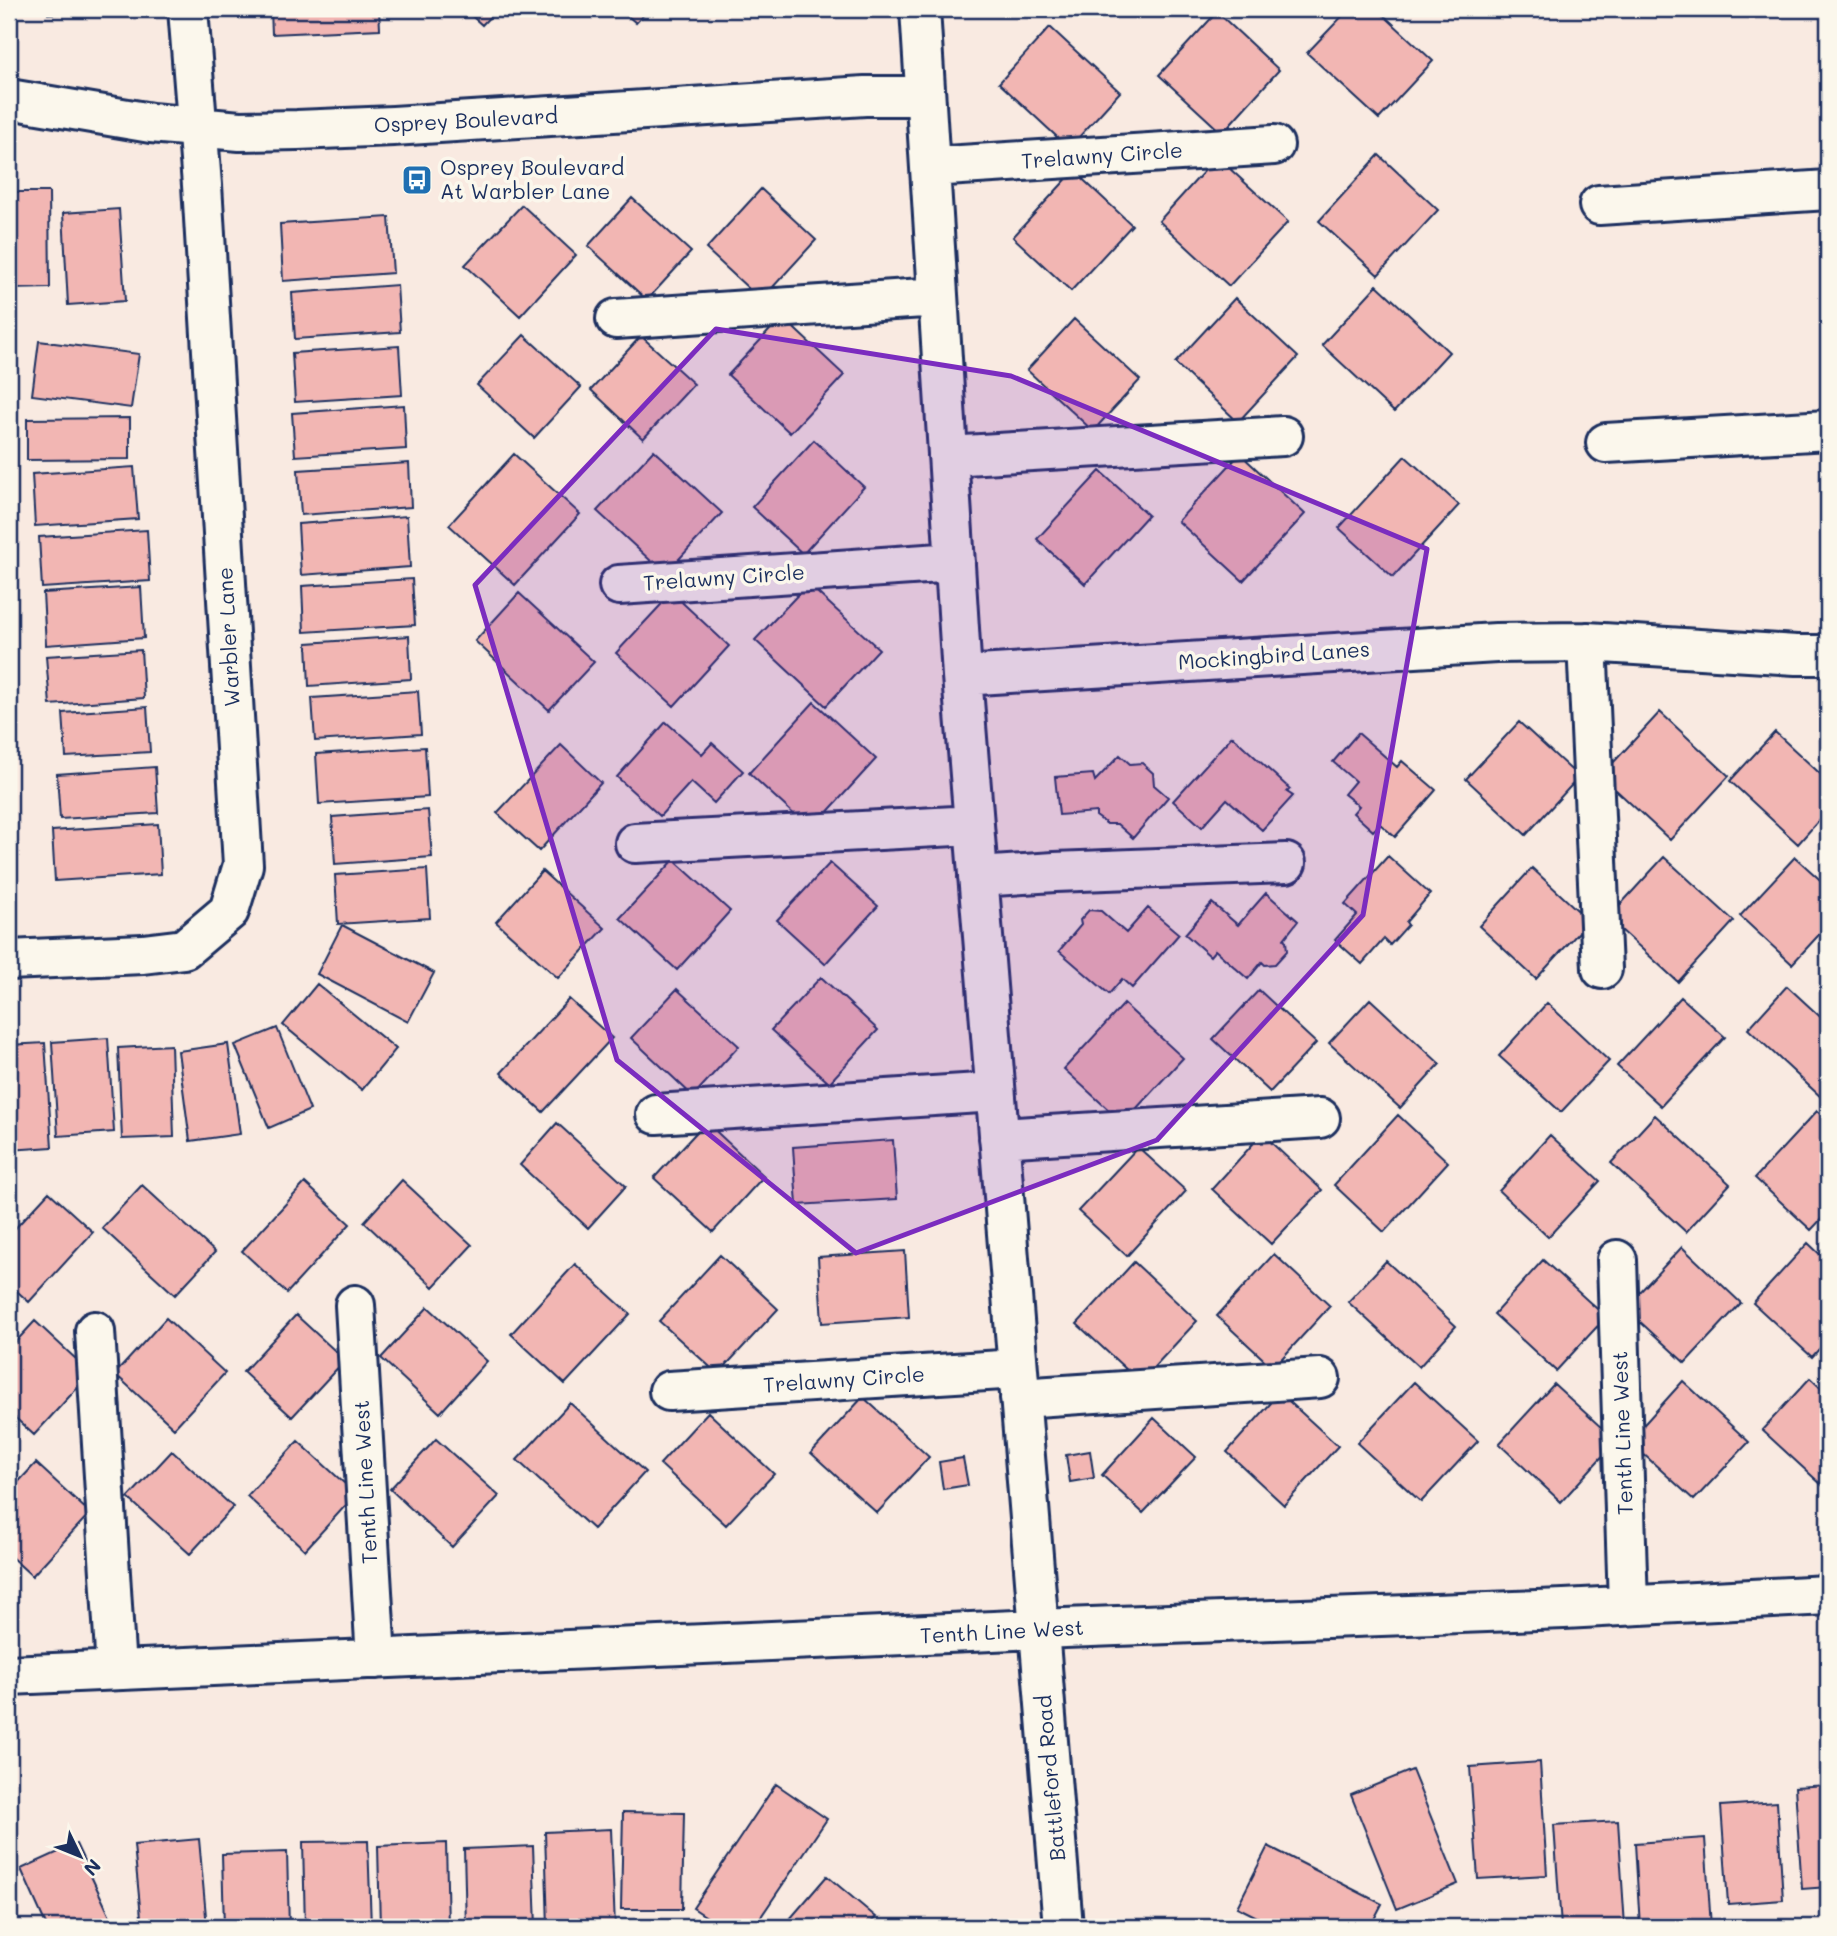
<svg xmlns="http://www.w3.org/2000/svg" width="1837" height="1936" viewBox="0 0 1837 1936" font-family="Mali,sans-serif">
<rect width="100%" height="100%" fill="#f9eae1"/>
<filter id="ink" filterUnits="userSpaceOnUse"><feTurbulence type="fractalNoise" baseFrequency=".0143" numOctaves="2"/><feDisplacementMap in="SourceGraphic" scale="14" xChannelSelector="R" yChannelSelector="G"/><feConvolveMatrix kernelMatrix="1 2 1 2 8 2 1 2 1" color-interpolation-filters="sRGB"/></filter>
<g filter="url(#ink)">
<path fill="#f2b6b3" stroke="#1b2f5e" stroke-width="2" d="M48,9H99V11L48,14Z
M271,9H379L380,29L272,34Z
M464,9H497L482,25Z
M620,9H649L636,23Z
M1349,9H1377L1433,61L1379,119L1307,53Z
M1217,12L1279,70L1222,133L1159,75Z
M1050,27L1120,92L1069,148L999,83Z
M1379,155L1438,210L1378,275L1319,221Z
M1217,157L1288,222L1229,286L1159,221Z
M1074,171L1132,225L1071,291L1013,237Z
M761,189L816,240L761,300L706,249Z
M9,192H49L50,288L9,289Z
M632,198L691,252L647,300L588,246Z
M522,205L576,255L520,316L465,265Z
M119,209L125,301L68,305L63,213Z
M389,217L393,273L283,281L280,224Z
M397,285L400,332L295,339L292,293Z
M1377,285L1449,352L1394,412L1322,345Z
M1235,298L1298,357L1238,422L1175,363Z
M782,317L844,375L790,433L728,375Z
M1074,319L1140,380L1093,431L1027,370Z
M524,335L581,387L534,438L477,385Z
M641,336L694,384L643,439L591,390Z
M39,341L139,354L131,408L32,395Z
M399,346L402,395L295,402L292,353Z
M404,405L406,449L295,456L292,413Z
M130,418V459L27,460V419Z
M814,440L864,487L803,554L752,507Z
M654,450L722,513L665,574L597,511Z
M514,454L580,514L515,585L449,525Z
M1240,454L1305,514L1243,581L1178,521Z
M1405,456L1459,505L1393,577L1339,528Z
M409,463L411,507L301,515L298,470Z
M134,467L138,519L35,526L32,474Z
M1100,471L1148,515L1085,584L1037,539Z
M407,516L410,567L301,575L298,524Z
M147,530L150,581L42,588L39,537Z
M412,579L415,625L304,632L302,586Z
M808,584L879,649L826,706L755,640Z
M141,587L144,638L46,645L43,593Z
M519,593L594,662L549,710L475,641Z
M672,593L729,646L674,706L616,653Z
M409,636L411,679L309,686L307,643Z
M141,650L144,698L50,705L46,656Z
M418,691L421,734L315,741L312,698Z
M814,702L876,759L811,830L749,773Z
M147,707L150,752L66,757L63,713Z
M1660,712L1729,776L1670,840L1601,776Z
M666,722L702,754L712,743L743,771L714,803L691,782L660,816L617,777Z
M1519,722L1579,777L1526,835L1466,779Z
M1775,732L1828,781V810L1798,844L1730,781Z
M1358,733L1397,767L1402,761L1436,790L1395,837L1380,824L1373,831L1353,813L1359,806L1344,794L1355,781L1333,762Z
M1232,736L1290,789L1287,792L1293,796L1262,830L1227,799L1202,827L1173,801Z
M561,745L601,783L539,851L497,813Z
M425,747L428,797L319,804L316,754Z
M1120,755L1130,764L1142,763L1153,773L1154,785L1168,797L1133,838L1117,824H1107L1096,816V812L1059,815L1055,777L1093,774L1095,781Z
M155,767L158,813L60,819L57,774Z
M9,790L14,877H9Z
M428,810L432,857L335,864L332,817Z
M158,824L161,874L55,881L52,831Z
M1388,856L1430,894L1406,922L1408,925L1390,945L1384,939L1362,964L1335,940L1357,915L1345,904Z
M1664,857L1734,921L1678,982L1608,918Z
M1795,857L1828,887V925L1792,964L1740,916Z
M674,860L730,911L677,970L620,918Z
M830,863L878,906L825,964L777,920Z
M1532,868L1589,921L1536,979L1479,926Z
M427,869L430,918L338,924L335,875Z
M542,871L605,928L558,978L496,922Z
M1266,893L1298,921L1284,939L1286,941L1287,951L1275,964L1265,965L1262,962L1248,979L1215,950L1210,956L1185,934L1212,903L1238,925Z
M1148,908L1179,934L1132,988L1122,979L1109,994L1059,951L1081,925L1080,920L1089,910L1101,911L1126,933Z
M342,925L434,973L408,1022L317,974Z
M821,977L878,1030L829,1083L771,1030Z
M317,984L396,1049L362,1090L283,1025Z
M1787,986L1828,1024V1092L1822,1098L1748,1029Z
M677,989L739,1046L693,1096L631,1038Z
M1259,990L1316,1043L1270,1092L1213,1039Z
M1681,997L1725,1037L1661,1106L1617,1066Z
M569,999L612,1038L543,1112L501,1073Z
M1370,999L1440,1064L1400,1108L1329,1043Z
M1547,1003L1609,1061L1561,1112L1499,1056Z
M1124,1004L1183,1058L1123,1123L1064,1069Z
M277,1028L310,1110L269,1128L235,1045Z
M108,1038L114,1132L58,1136L52,1042Z
M45,1043L52,1147L10,1150L9,1045Z
M228,1044L240,1134L190,1141L178,1051Z
M171,1045L174,1137L122,1139L118,1048Z
M1817,1111L1828,1121V1212L1811,1230L1755,1178Z
M1398,1115L1448,1162L1384,1232L1334,1185Z
M1655,1115L1730,1184L1686,1232L1611,1163Z
M706,1122L764,1176L713,1232L654,1178Z
M557,1123L626,1186L588,1228L520,1165Z
M1262,1134L1322,1190L1271,1244L1212,1189Z
M1550,1135L1600,1181L1548,1237L1499,1191Z
M893,1140L897,1199L797,1205L793,1147Z
M1138,1147L1186,1191L1127,1256L1078,1211Z
M402,1180L472,1245L433,1287L364,1222Z
M305,1183L350,1224L287,1293L242,1251Z
M142,1185L215,1252L175,1295L102,1228Z
M49,1192L93,1232L29,1302L9,1284V1235Z
M1808,1243L1828,1262V1339L1812,1357L1753,1303Z
M1682,1247L1741,1303L1685,1363L1625,1308Z
M905,1251L909,1317L822,1323L818,1257Z
M1274,1254L1330,1306L1273,1368L1217,1316Z
M720,1255L778,1309L718,1374L659,1321Z
M1543,1260L1606,1317L1556,1371L1494,1314Z
M1386,1261L1456,1326L1419,1367L1348,1302Z
M1134,1262L1197,1321L1140,1382L1077,1324Z
M575,1264L630,1314L565,1384L511,1334Z
M428,1307L487,1361L440,1413L381,1358Z
M296,1315L345,1360L292,1417L243,1372Z
M166,1318L225,1373L174,1428L115,1374Z
M35,1321L91,1373L34,1435L9,1412V1349Z
M1810,1378L1828,1395V1480L1823,1486L1762,1430Z
M1683,1381L1749,1442L1694,1500L1629,1441Z
M1414,1382L1478,1441L1421,1502L1357,1443Z
M1554,1384L1616,1441L1561,1502L1499,1444Z
M1280,1393L1338,1446L1284,1505L1227,1452Z
M863,1397L929,1457L877,1513L811,1453Z
M570,1403L645,1472L593,1529L517,1460Z
M708,1412L774,1474L726,1525L660,1464Z
M1154,1418L1196,1457L1143,1513L1102,1475Z
M436,1439L499,1496L452,1547L390,1489Z
M298,1441L356,1494L305,1550L247,1496Z
M172,1451L233,1507L190,1554L128,1498Z
M1090,1451L1094,1478L1070,1482L1066,1455Z
M963,1458L968,1485L943,1489L939,1462Z
M36,1463L90,1513L32,1576L9,1555V1492Z
M1540,1762L1547,1875L1478,1879L1470,1767Z
M1412,1770L1458,1884L1397,1909L1351,1795Z
M776,1784L827,1819L754,1927H722L693,1908Z
M1828,1785V1887L1802,1889L1795,1787Z
M1777,1802L1783,1900L1728,1904L1721,1806Z
M623,1812L684,1813L682,1909H621Z
M1618,1821L1625,1926L1561,1927L1554,1825Z
M611,1829L615,1927H548L545,1832Z
M1705,1838L1711,1927H1640L1635,1843Z
M199,1839L207,1927H142L134,1845Z
M368,1841L371,1927H305L303,1842Z
M446,1843L448,1927H380L378,1846Z
M76,1844L115,1927H47L21,1869Z
M533,1846L536,1927H466L464,1849Z
M1268,1846L1382,1904L1370,1927H1277L1237,1907Z
M287,1852L289,1927H224L222,1854Z
M827,1876L876,1917L867,1927H783Z"/>
<g fill="none" stroke-linecap="round" stroke-linejoin="round">
<g stroke="#1b2f5e" stroke-width="44">
<path id="minor" d="M920,9L962,676L1063,1927
M9,99L151,123L240,131L297,130L393,126L865,96H925
M930,167L1274,145
M1599,205L1828,190
M616,319L938,297
M1606,443L1828,430
M948,456L1283,436
M619,585L955,562
M1587,642L1602,969
M962,676L1496,643L1587,642L1796,655H1828
M635,843L974,825
M978,877L1055,872L1286,863
M9,960L143,954L184,949L229,911L243,865L202,185L188,9
M656,1114L995,1092
M999,1138L1320,1118
M1617,1260L1628,1605
M355,1305L376,1659
M95,1331L116,1670
M669,1391L1018,1369
M1020,1398L1320,1378
M9,1675L1039,1629L1564,1609L1828,1595"/>
</g>
<use href="#minor" stroke="#fbf7ec" stroke-width="38"/>
</g>
</g>
<path fill="#7b2cbf" fill-opacity="0.2" stroke="#7b2cbf" stroke-width="5" stroke-linejoin="round" d="M716,329L1011,376L1427,549L1363,915L1157,1140L856,1253L617,1060L475,585Z"/>
<defs>
<g id="bus-square" transform="scale(1.575)"><rect x="-9" y="-9" width="18" height="18" rx="4" fill="#1f6fb2" stroke="#fbf7ec"/><path d="M-5-6H5V4H4V6H2V4H-2V6H-4V4H-5ZM-3.5-4V0h7V-4ZM-3.5 1.2v1.5H-2V1.2ZM2 1.2v1.5H3.5V1.2Z" fill="#fff"/></g>
</defs>
<g fill-rule="evenodd">
<use href="#bus-square" x="417" y="180"/>
</g>
<g text-anchor="middle" stroke-width="7" stroke-linejoin="round" paint-order="stroke">
<g font-size="21" fill="#1b2f5e" stroke="#fbf7ec">
<text transform="translate(466 121) rotate(-3)" y="7">Osprey Boulevard</text>
<text transform="translate(1102 156) rotate(-4)" y="7">Trelawny Circle</text>
<text transform="translate(724 578) rotate(-4)" y="7">Trelawny Circle</text>
<text transform="translate(229 637) rotate(-93)" y="7">Warbler Lane</text>
<text transform="translate(1274 656) rotate(-4)" y="7">Mockingbird Lanes</text>
<text transform="translate(844 1380) rotate(-4)" y="7">Trelawny Circle</text>
<text transform="translate(1623 1433) rotate(-92)" y="7">Tenth Line West</text>
<text transform="translate(366 1482) rotate(-93)" y="7">Tenth Line West</text>
<text transform="translate(1002 1632) rotate(-3)" y="7">Tenth Line West</text>
<text transform="translate(1051 1778) rotate(-95)" y="7">Battleford Road</text>
</g>
<g font-size="21" fill="#1b2f5e" stroke="#fbf7ec" text-anchor="start">
<text x="440" y="175">Osprey Boulevard<tspan x="440" dy="24">At Warbler Lane</tspan></text>
</g>
</g>
<rect width="1837" height="1936" fill="none" stroke="#fbf7ec" stroke-width="35"/>
<rect x="18" y="18" width="1802" height="1901" fill="none" stroke="#1b2f5e" stroke-width="2.5" filter="url(#ink)"/>
<g transform="translate(80 1856) rotate(133)" stroke="#fbf7ec" stroke-width="5" paint-order="stroke">
<path d="M0-5L12 26L0 18L-12 26Z" fill="#1b2f5e"/>
<text y="-10" font-size="19" font-weight="bold" text-anchor="middle" fill="#1b2f5e">N</text>
</g>
</svg>
